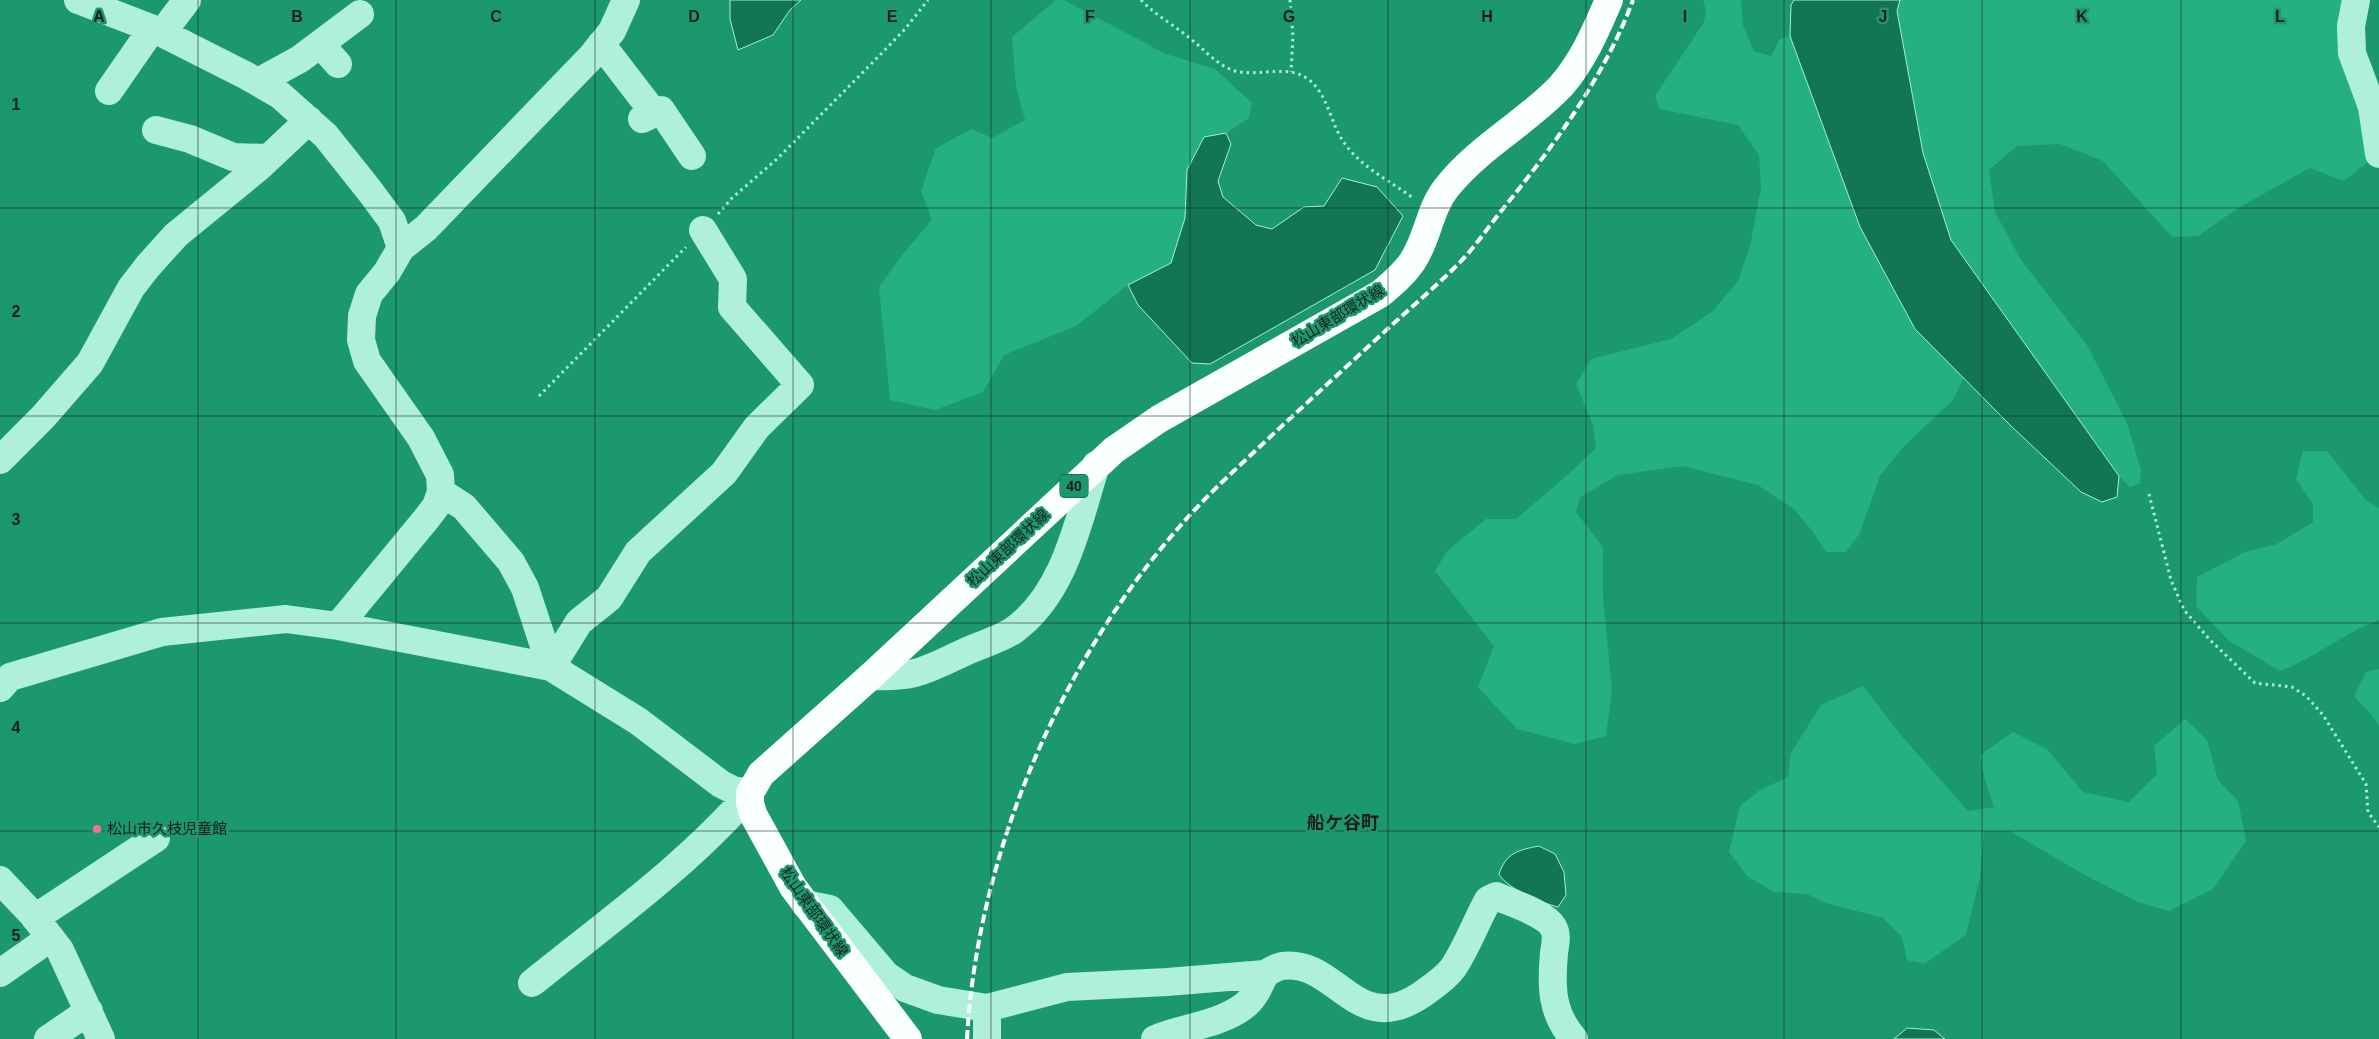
<svg xmlns="http://www.w3.org/2000/svg" width="2379" height="1039" viewBox="0 0 2379 1039" font-family="Arial,'Noto Sans JP',sans-serif">
<rect width="100%" height="100%" fill="#1b986e"/>
<path fill="#24b17f" d="M1056,0H1064L1166,54L1215,69L1252,103L1249,118L1226,133L1204,137L1187,170L1185,218L1171,263L1128,285L1076,326L1004,355L983,392L935,410L890,400L879,287L902,255L932,220L921,191L936,148L972,129L992,138L1025,120L1016,86L1012,37Z
M1703,0H1741L1743,25L1754,51L1771,56L1780,39L1790,36L1860,227L1915,329L1964,378L1953,400L1905,445L1880,476L1860,533L1846,552H1826L1813,532L1794,509L1758,485L1683,466L1618,475L1580,497L1576,512L1603,547V597L1612,690L1606,736L1575,744L1517,729L1478,687L1494,646L1435,571L1447,551L1486,519H1516L1565,477L1596,448L1593,425L1576,384L1591,359L1671,339L1713,311L1738,281L1750,246L1761,188L1759,155L1738,125L1660,109L1655,96L1704,22L1706,11Z
M1900,0H2342L2368,162L2344,181L2310,168L2238,208L2198,236L2172,237L2103,161L2060,144L2017,146L1989,170L1995,212L2021,260L2087,345L2127,423L2141,470L2140,483L2130,487L2119,476L1951,240L1923,153L1897,11Z
M2303,451H2327L2365,499L2379,508V620C2344,633 2315,658 2280,671L2228,640L2196,606L2197,577L2245,552L2277,544L2313,522V504L2296,479Z
M2379,669V726L2374,718L2354,696L2366,672Z
M1863,686L1900,734L1968,811L1994,807L1985,781L1980,755L2013,732L2047,749L2083,792L2129,802L2157,774L2154,746L2185,719L2207,740L2218,780L2238,801L2246,841L2213,889L2169,911L2138,902L2083,874L2010,831H1984L1980,877L1966,935L1924,964L1907,960L1902,937L1883,918L1826,903L1807,894L1774,892L1747,876L1729,852L1740,806L1760,790L1788,777L1791,753L1821,705Z"/>
<path fill="#127555" stroke="#a2f2d5" d="M730,0H801L790,10L773,35L738,50L730,19Z
M1794,0H1900L1897,11L1923,153L1951,240L2119,476L2117,497L2102,502L2081,492L2010,425L1915,329L1860,227L1790,36L1791,5Z
M1226,133L1231,144L1218,181L1223,197L1256,225L1272,229L1304,207L1324,206L1342,178L1377,187L1403,216L1375,270L1210,364L1192,363L1138,305L1128,285L1171,263L1185,218L1187,170L1204,137Z
M1539,846L1555,854L1564,872L1566,895L1558,907C1542,903 1506,888 1499,874C1506,853 1518,850 1539,846Z
M1907,1028L1934,1030L1945,1039H1894Z"/>
<g fill="none" stroke-linecap="round" stroke-linejoin="round">
<path stroke="#aff0d9" stroke-width="3" stroke-dasharray="2.5 4" stroke-linecap="butt" d="M1141,0C1156,16 1176,26 1192,40C1206,51 1217,65 1235,71C1258,77 1288,64 1308,79C1328,94 1330,122 1343,141C1360,167 1389,180 1413,198
M1290,0L1293,36L1291,72
M718,214L732,198L777,159L877,58L905,29L928,0
M539,396L686,247
M2149,494L2171,580L2184,610L2210,640L2255,683L2292,687L2306,696L2323,715L2366,784L2368,812L2379,827"/>
<path stroke="#aff0d9" stroke-width="28" d="M78,0L156,30L247,76L280,95L326,136L369,190L392,221L401,248
M2356,0L2351,26L2352,53L2372,107L2379,154
M162,33L187,0
M320,44L338,64
M601,44L654,113
M258,82L300,59L360,14
M109,91L152,29
M642,119L661,110L692,156
M156,130L190,139L233,157L268,158
M0,460L43,417L90,363L131,288L148,266L176,235L258,168L309,120
M441,492L464,507L511,562L525,588L551,667
M338,626L427,518L436,506L441,492L440,475L421,438L367,361L361,340L362,316L369,294L387,272L401,248L426,228L591,57L612,31L626,0
M551,667L579,622L609,598L638,552L724,473L757,427L800,385L732,307L733,279L703,230
M871,676C916,678 926,670 965,652C981,644 1000,640 1014,630C1065,593 1078,522 1096,465
M0,688L10,677L162,632L286,619L338,626L551,667L638,721L721,784L733,790L750,793C687,866 606,923 532,983
M0,880L33,915L60,950L101,1039
M805,904L830,909L886,975L905,988L938,1000L987,1008V1039
M35,918L156,838
M0,973L50,938
M987,1008L1067,987L1167,982L1265,974
M48,1039L89,1011
M1155,1039C1183,1027 1219,1025 1244,1006C1254,999 1260,985 1265,974C1270,971 1276,967 1282,966C1336,958 1356,1039 1421,995C1432,987 1445,979 1453,968C1467,947 1476,922 1488,900L1496,896C1511,903 1545,913 1553,927C1558,935 1555,945 1554,953C1551,986 1551,1013 1574,1039"/>
<path stroke="#f8fffd" stroke-width="28" d="M908,1039L793,887L753,814L750,803V793L761,774L871,676L1114,450L1159,419L1380,294C1392,284 1403,275 1412,262C1428,239 1429,209 1447,187C1480,146 1526,123 1561,86C1583,61 1596,30 1609,0"/>
<path stroke="#fff" stroke-width="4" stroke-dasharray="9 4" stroke-linecap="butt" d="M967,1039C978,838 1076,624 1220,484C1277,430 1335,377 1393,324C1416,303 1441,282 1463,259C1477,244 1489,226 1502,210C1553,147 1605,76 1633,0"/>
</g>
<path fill="none" stroke="#1d1d1d" stroke-width="1" stroke-opacity="0.55" d="M198,0V1039M396,0V1039M595,0V1039M793,0V1039M991,0V1039M1190,0V1039M1388,0V1039M1586,0V1039M1784,0V1039M1982,0V1039M2181,0V1039M0,208H2379M0,416H2379M0,623H2379M0,831H2379"/>
<circle fill="#ff6e8a" stroke="#1b986e" stroke-width="2" cx="97" cy="829" r="5"/>
<g text-anchor="middle" stroke-width="5" stroke-linejoin="round" paint-order="stroke">
<rect fill="#1b986e" stroke="#1c4235" stroke-width="1" x="1060" y="474.5" width="28" height="23" rx="4"/>
<g font-size="14" font-weight="bold" fill="#1d1d1d">
<text x="1074" y="491">40</text>
</g>
<g font-size="15" fill="#1d1d1d" stroke="#1b986e">
<text transform="translate(1338 316) rotate(-31)" y="5">松山東部環状線</text>
<text transform="translate(1008 548) rotate(-43)" y="5">松山東部環状線</text>
<text transform="translate(814 912) rotate(55)" y="5">松山東部環状線</text>
</g>
<g font-size="15" fill="#1d1d1d" stroke="#1b986e" text-anchor="start">
<text x="107" y="834">松山市久枝児童館</text>
</g>
<g font-size="18" font-weight="bold" fill="#1d1d1d" stroke="#1b986e">
<text x="1343" y="829">船ケ谷町</text>
</g>
</g>
<g font-size="16" text-anchor="middle" font-weight="bold" fill="#1d1d1d" stroke="#1b986e" stroke-width="5" stroke-linejoin="round" paint-order="stroke">
<text x="99" y="22">A</text>
<text x="297" y="22">B</text>
<text x="496" y="22">C</text>
<text x="694" y="22">D</text>
<text x="892" y="22">E</text>
<text x="1090" y="22">F</text>
<text x="1289" y="22">G</text>
<text x="1487" y="22">H</text>
<text x="1685" y="22">I</text>
<text x="1883" y="22">J</text>
<text x="2082" y="22">K</text>
<text x="2280" y="22">L</text>
<text x="16" y="110">1</text>
<text x="16" y="317">2</text>
<text x="16" y="525">3</text>
<text x="16" y="733">4</text>
<text x="16" y="941">5</text>
</g>
</svg>
